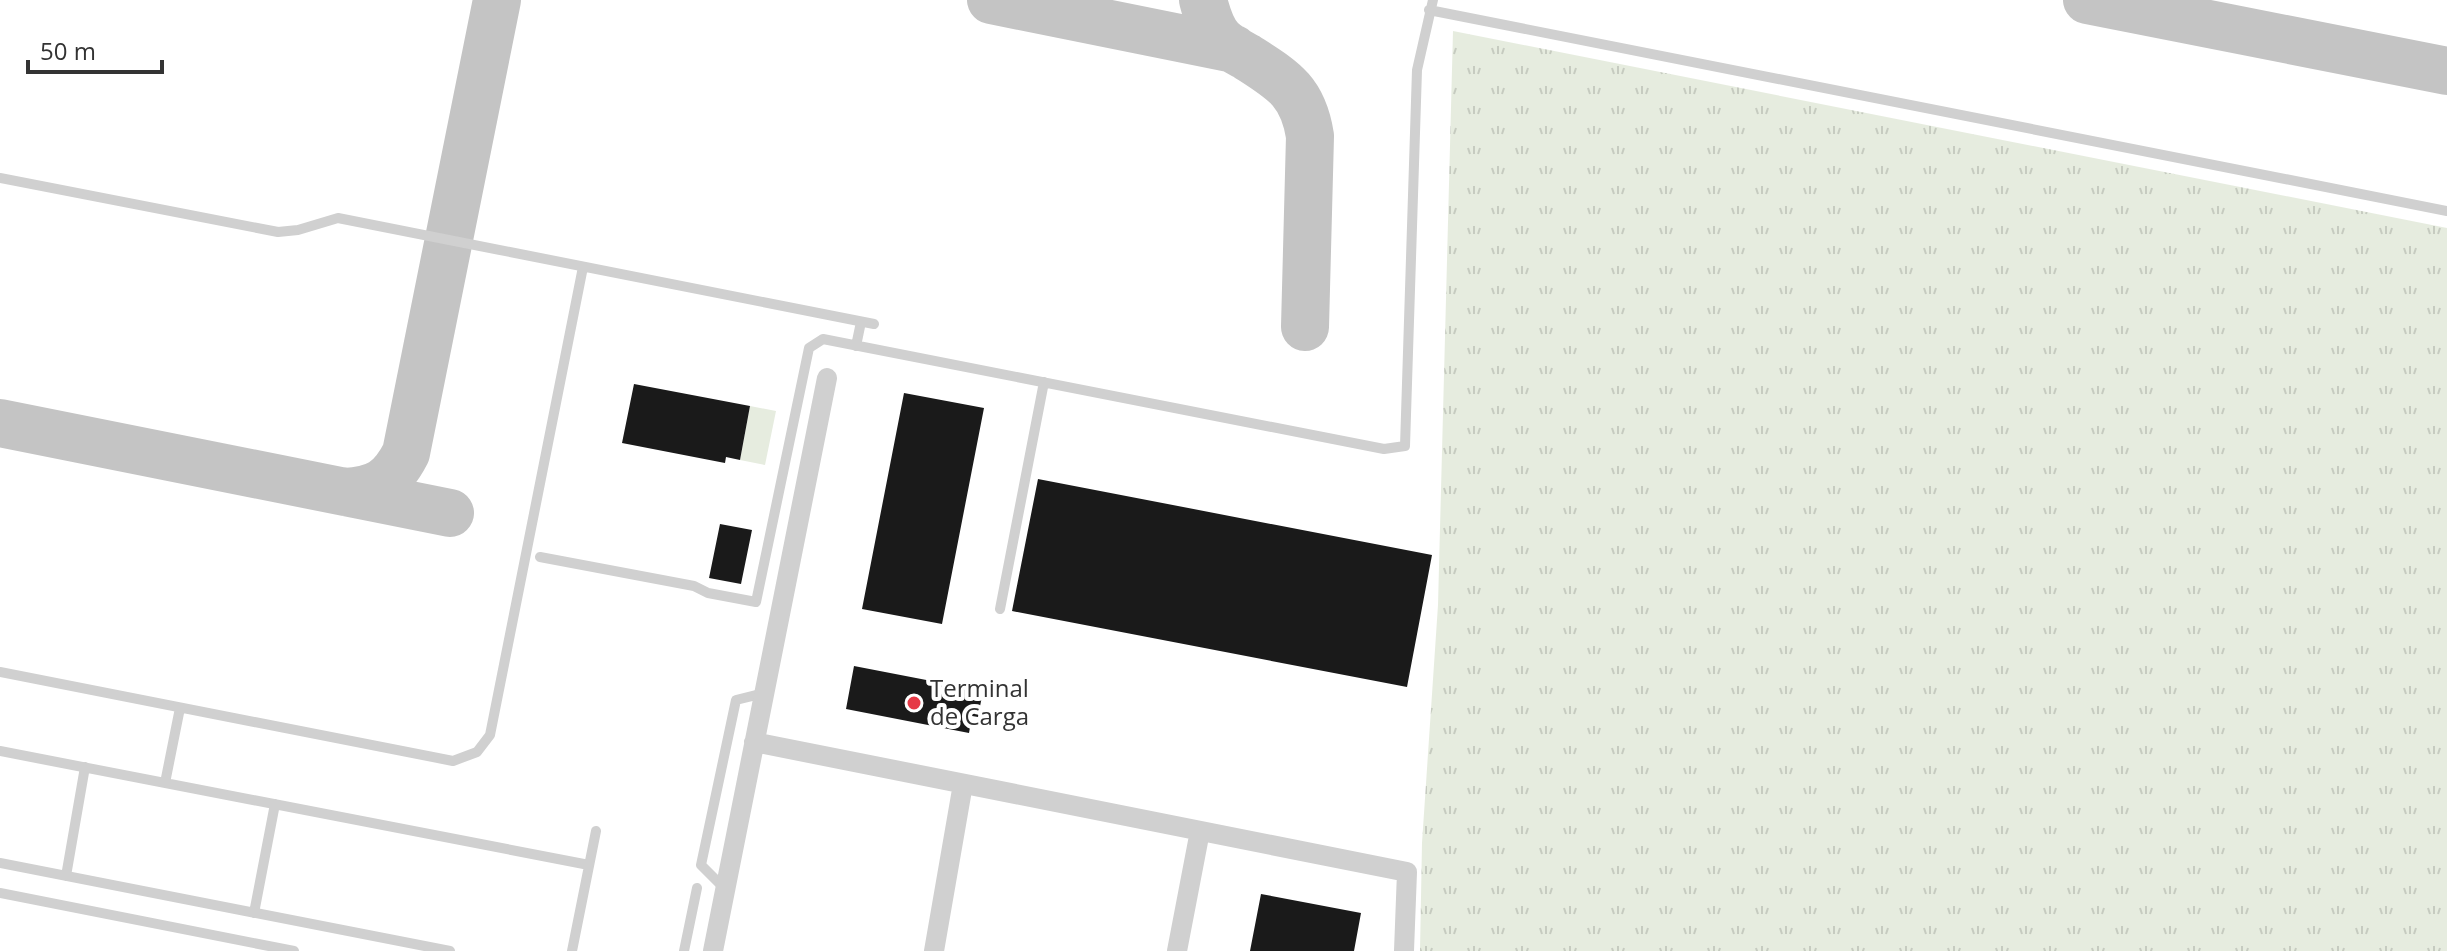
<svg xmlns="http://www.w3.org/2000/svg" width="2447" height="951" viewBox="0 0 2447 951" font-family="'Open Sans',sans-serif">
<defs>
<pattern id="grass-tufts" width="24" height="20" patternUnits="userSpaceOnUse" patternTransform="scale(2)"><rect width="24" height="20" fill="#e6ecdf"/><path d="M3 7l-1-3M5 7V3M7 7l1-3M15 17l-1-3M17 17v-4M19 17l1-3" fill="none" stroke="#c6cbc0"/></pattern>
</defs>
<rect width="100%" height="100%" fill="#fff"/>
<path fill="url(#grass-tufts)" d="M1453,31L2447,228V951H1420L1422,843L1438,605Z"/>
<path fill="#e6ecdf" d="M750,406L776,411L765,465L740,460Z"/>
<g fill="none" stroke-linecap="round" stroke-linejoin="round">
<path stroke="#c4c4c4" stroke-width="48" d="M991,0L1234,49
M1203,0C1207,14 1210,29 1221,40C1228,47 1238,52 1247,57C1283,80 1303,91 1310,136L1305,327
M2087,0L2447,71
M0,423L450,513
M345,492C377,490 391,482 406,453L497,0"/>
</g>
<path fill="#1a1a1a" d="M634,384L750,406L740,460L726,457L725,463L622,443Z
M904,393L984,408L942,624L862,609Z
M1038,479L1432,555L1407,687L1012,611Z
M720,524L752,530L741,584L709,578Z
M854,666L978,690L976,695L982,696L978,717L972,716L969,733L846,709Z
M1261,894L1361,913L1354,951H1250Z"/>
<g fill="none" stroke-linecap="round" stroke-linejoin="round">
<path stroke="#d0d0d0" stroke-width="10" d="M1429,10L2447,211
M0,178L278,232L298,230L338,218L874,324
M856,346L861,322
M540,557L694,586L708,593L756,602L809,348L823,339L1384,449L1405,446L1417,70L1433,0
M1000,609L1044,382
M0,672L453,761L477,752L490,735L583,267
M0,751L589,865
M165,783L180,708
M0,863L450,951
M66,876L85,767
M724,888L701,865L736,700L764,693
M0,893L294,951
M254,913L275,804
M572,951L596,831
M684,951L697,888"/>
<path stroke="#d0d0d0" stroke-width="20" d="M754,742L1407,872L1404,951
M713,951L827,378
M934,951L963,784
M1177,951L1200,831"/>
</g>
<circle fill="#e63946" stroke="#fff" stroke-width="3" cx="914" cy="703" r="8"/>
<g text-anchor="middle" stroke-width="8" stroke-linejoin="round" paint-order="stroke">
<g font-size="24" fill="#333" stroke="#fff" text-anchor="start">
<text x="930" y="697">Terminal<tspan x="930" dy="28">de Carga</tspan></text>
</g>
</g>
<path d="M28 60v12h134v-12" fill="none" stroke="#333333" stroke-width="4"/>
<text x="40" y="60" font-size="24" fill="#333333" stroke="#ffffff" stroke-width="6" paint-order="stroke">50 m</text>
</svg>
